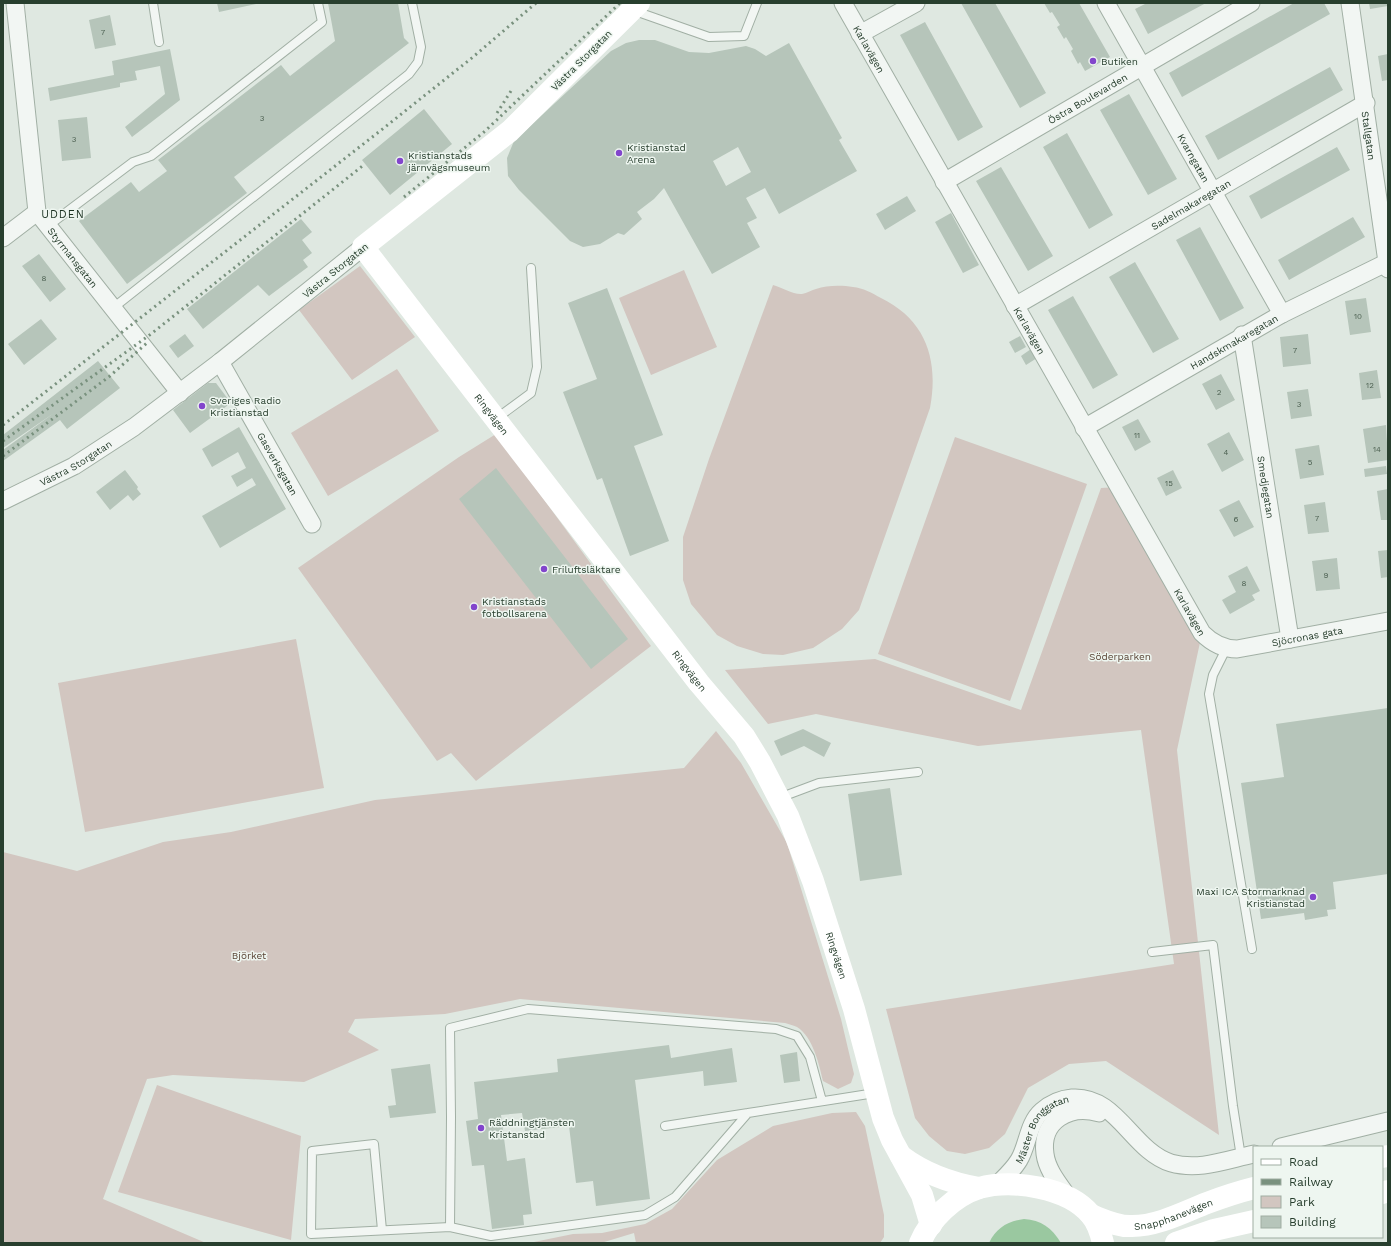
<svg xmlns="http://www.w3.org/2000/svg" width="1391" height="1246" viewBox="0 0 1391 1246" font-family="'Work Sans',sans-serif">
<rect width="100%" height="100%" fill="#dfe8e1"/>
<path fill="#d2c6c0" d="M360,266L415,337L352,380L299,310Z
M684,270L717,347L651,375L619,298Z
M773,285C781,287 794,295 802,294C807,293 812,290 816,289C827,285 842,285 853,287C863,288 872,293 881,298C926,320 939,360 930,408L859,610L842,629L813,648L783,655L763,654L737,646L717,635L691,604L683,580V537L709,459Z
M397,369L439,431L328,496L291,433Z
M496,434L651,646L476,781L451,753L437,761L298,568L459,457Z
M955,437L1087,484L1010,701L878,654Z
M1118,487L1202,633L1177,750L1219,1135L1106,1061L1069,1064L1028,1088L1005,1134L989,1148L965,1154L947,1151L929,1136L915,1118L886,1009L1174,964L1141,730L978,746L816,714L768,724L725,670L875,659L1021,710L1101,488Z
M296,639L324,788L85,832L58,683Z
M716,731L741,763L787,843L841,1019L854,1074L851,1083L838,1089L823,1081C819,1064 813,1037 797,1027C793,1025 788,1024 785,1023L520,999L445,1014L355,1019L348,1032L379,1050L304,1082L173,1075L147,1079L103,1199L206,1243H3V852L77,871L163,842L231,832L375,800L684,768Z
M157,1085L301,1136L291,1240L118,1192Z
M856,1112L865,1126L884,1215V1237L880,1243H636L634,1233L601,1243H529L573,1234L602,1233L645,1224L672,1209L717,1160L773,1126L832,1113Z"/>
<path fill="#9ac8a0" d="M1024,1219C1041,1220 1052,1228 1061,1243H989C996,1228 1008,1221 1024,1219Z"/>
<path fill="#b6c5ba" fill-rule="evenodd" d="M217,3H256V4L219,12Z
M328,3H398L404,38L409,43L234,177L247,193L127,284L79,221L131,182L139,192L167,171L158,160L281,65L290,76L335,41Z
M961,3H995L1046,93L1020,108Z
M1044,3H1079L1110,57L1085,71L1080,62L1078,64L1071,51L1073,49L1066,37L1064,39L1057,27L1060,25L1052,12L1050,13Z
M1147,3H1206L1148,34L1135,9Z
M1294,3H1324L1330,14L1182,97L1169,73Z
M1369,3H1388V6L1370,9Z
M110,15L116,45L95,49L89,20Z
M925,22L983,127L958,141L900,35Z
M639,40H655L689,52L709,53L746,46L755,49L766,56L789,43L842,138L839,140L857,171L779,214L765,188L746,198L757,218L747,223L760,247L712,274L664,188L654,199L637,212L642,219L624,235L618,233L600,244L583,247L570,241L519,190L508,176L507,158L514,141L611,51L626,43ZM738,147L751,172L726,186L713,161Z
M170,49L180,100L132,137L125,127L165,94L160,66L135,71L137,80L120,83V87L50,101L48,88L114,75L112,61Z
M1388,54V80L1382,81L1378,56Z
M1330,67L1343,90L1218,160L1205,136Z
M1129,94L1177,179L1148,195L1100,110Z
M424,109L452,144L390,195L362,160Z
M87,117L91,158L62,161L58,120Z
M1067,133L1113,215L1089,229L1043,147Z
M1337,147L1350,170L1261,219L1249,196Z
M1001,167L1053,256L1028,271L976,181Z
M907,196L916,211L885,230L876,214Z
M951,213L979,265L963,273L935,222Z
M1353,217L1365,237L1289,280L1278,260Z
M301,219L312,232L302,240L312,253L303,260L308,267L269,296L258,285L203,329L187,309Z
M1200,227L1244,308L1220,321L1176,240Z
M39,254L66,289L50,302L22,266Z
M1135,262L1179,339L1153,353L1109,277Z
M607,288L663,435L634,446L669,541L630,556L602,478L597,480L563,392L597,379L568,303Z
M1073,296L1118,375L1093,389L1048,310Z
M1366,298L1371,332L1350,335L1345,301Z
M41,319L57,339L24,365L8,344Z
M185,334L194,346L178,358L169,346Z
M1308,334L1311,364L1283,367L1280,337Z
M1020,336L1026,347L1015,353L1009,342Z
M1031,349L1037,358L1026,365L1021,356Z
M98,361L120,388L67,429L60,420L3,461V450L54,413L3,448V435Z
M1377,370L1381,398L1362,400L1359,373Z
M1221,374L1235,400L1216,410L1202,384Z
M208,383H216L231,403L190,433L173,410Z
M1308,389L1312,416L1291,419L1287,392Z
M1138,419L1151,442L1135,451L1122,427Z
M1386,425L1388,460L1368,463L1363,429Z
M239,427L286,509L220,548L202,516L256,485L252,478L237,487L231,476L246,468L238,452L212,467L202,449Z
M1229,432L1244,460L1222,472L1207,444Z
M1319,445L1324,475L1300,479L1295,449Z
M1386,466L1387,474L1365,477L1364,469Z
M496,468L628,639L591,669L459,499Z
M125,470L138,487L137,489L141,494L133,501L128,495L110,510L96,492Z
M1173,470L1182,488L1166,496L1157,478Z
M1388,489V520H1381L1377,491Z
M1239,500L1254,527L1234,537L1219,510Z
M1325,502L1329,532L1308,534L1304,505Z
M1388,550V577L1381,578L1378,551Z
M1337,558L1340,589L1316,591L1312,561Z
M1247,566L1260,591L1252,595L1255,600L1230,614L1222,600L1236,592L1228,576Z
M1388,708V874L1333,882L1336,909L1327,910L1328,916L1305,920L1304,913L1261,919L1241,783L1284,777L1276,724Z
M803,729L831,743L824,757L804,746L781,756L774,741Z
M890,788L902,875L860,881L848,794Z
M669,1045L671,1058L732,1048L737,1082L704,1086L703,1071L635,1080L650,1199L596,1206L593,1181L576,1183L569,1126L525,1131L522,1113L501,1115L507,1161L525,1158L532,1214L523,1215L524,1225L492,1229L484,1165L472,1166L466,1121L478,1119L474,1082L558,1072L557,1059Z
M797,1052L800,1081L784,1083L780,1055Z
M430,1064L436,1113L390,1118L388,1106L396,1105L391,1069Z"/>
<g fill="none" stroke-linecap="round" stroke-linejoin="round">
<g stroke="#a1afa4" stroke-width="10">
<path id="lane" d="M153,3L159,42
M635,11L709,37L744,36L757,3
M48,226L133,162L151,156L322,22L318,3
M113,308L409,74L418,62L421,47L412,3
M497,418L531,393L537,367L531,268
M1226,649L1213,675L1209,694L1252,949
M779,798L819,783L918,772
M1152,952L1213,945L1233,1106L1241,1157
M822,1101L810,1057L797,1036L776,1029L528,1009L450,1028L451,1117L450,1227L491,1236L645,1215L675,1197L748,1113L875,1093
M665,1126L748,1113
M382,1230L374,1144L312,1151L311,1234L450,1227"/>
</g>
<g stroke="#a1afa4" stroke-width="19">
<g id="street">
<path id="s1" d="M15,3L37,212L180,393"/>
<path id="s2" d="M843,3L1202,633C1212,643 1223,649 1237,649L1388,621"/>
<path id="s3" d="M1106,3L1282,314"/>
<path id="s4" d="M1350,3L1388,269"/>
<path d="M860,34L916,3"/>
<path id="s5" d="M944,182L1251,3"/>
<path d="M3,238L37,212"/>
<path id="s6" d="M1015,306L1366,103"/>
<path id="s7" d="M1242,335L1290,639"/>
<path id="s8" d="M220,362L312,524"/>
<path id="s9" d="M1084,428L1282,314L1388,262"/>
<path id="s10" d="M3,501L74,466L134,427L220,362L363,247"/>
<path d="M1281,1147L1388,1121"/>
<path id="s11" d="M997,1185C1005,1177 1013,1170 1019,1160C1028,1145 1028,1123 1042,1111C1050,1104 1061,1099 1072,1098C1117,1095 1132,1151 1171,1163C1199,1171 1226,1160 1254,1154"/>
<path d="M1068,1197C1059,1184 1047,1170 1045,1154C1040,1121 1070,1104 1099,1113"/>
</g>
</g>
<use href="#lane" stroke="#f2f6f3" stroke-width="8"/>
<use href="#street" stroke="#f2f6f3" stroke-width="17"/>
<g stroke="#fff" stroke-width="22">
<path id="s12" d="M639,3L510,131L363,247L699,683L744,736L760,762L788,816L813,881L854,1009L883,1118L892,1140L922,1195L931,1225"/>
<path d="M901,1156C925,1174 950,1183 979,1188"/>
<path d="M1382,1157L1388,1156"/>
<path d="M1382,1193L1388,1191"/>
<path id="s13" d="M1091,1215C1104,1220 1118,1227 1132,1226C1158,1226 1184,1212 1207,1203C1223,1197 1238,1192 1254,1188"/>
<path d="M920,1243C930,1219 954,1196 979,1188C1012,1179 1068,1187 1091,1215C1097,1222 1101,1234 1103,1243"/>
<path d="M1176,1243L1214,1230L1254,1221"/>
</g>
<path stroke="#79917e" stroke-width="3" stroke-dasharray="2 4" stroke-linecap="butt" d="M497,113L511,91
M404,197L484,132L620,3
M3,425L380,131L473,57L536,3
M3,441L151,334L365,164
M3,456L110,376L148,342"/>
</g>
<g fill="#8245cc" stroke="#eef6f0" stroke-width="1.5">
<circle cx="1093" cy="61" r="4"/>
<circle cx="619" cy="153" r="4"/>
<circle cx="400" cy="161" r="4"/>
<circle cx="202" cy="406" r="4"/>
<circle cx="544" cy="569" r="4"/>
<circle cx="474" cy="607" r="4"/>
<circle cx="1313" cy="897" r="4"/>
<circle cx="481" cy="1128" r="4"/>
</g>
<g text-anchor="middle" stroke-width="3" stroke-linejoin="round" paint-order="stroke">
<g font-size="8" fill="#4c6051">
<text x="103" y="35">7</text>
<text x="262" y="121">3</text>
<text x="74" y="142">3</text>
<text x="44" y="281">8</text>
<text x="1358" y="319">10</text>
<text x="1295" y="353">7</text>
<text x="1370" y="388">12</text>
<text x="1219" y="395">2</text>
<text x="1299" y="407">3</text>
<text x="1137" y="438">11</text>
<text x="1377" y="452">14</text>
<text x="1226" y="455">4</text>
<text x="1310" y="465">5</text>
<text x="1169" y="486">15</text>
<text x="1317" y="521">7</text>
<text x="1236" y="522">6</text>
<text x="1326" y="578">9</text>
<text x="1244" y="586">8</text>
</g>
<g font-size="10" fill="#283f2e" stroke="#eef6f0">
<text dy="4" stroke="none"><textPath href="#s2" startOffset="53">Karlavägen</textPath></text>
<text transform="translate(581 60) rotate(-45)" y="4">Västra Storgatan</text>
<text dy="4" stroke="none"><textPath href="#s5" startOffset="166">Östra Boulevarden</textPath></text>
<text dy="4" stroke="none"><textPath href="#s4" startOffset="134">Stallgatan</textPath></text>
<text dy="4" stroke="none"><textPath href="#s3" startOffset="178">Kvarngatan</textPath></text>
<text dy="4" stroke="none"><textPath href="#s6" startOffset="203">Sadelmakaregatan</textPath></text>
<text dy="4" stroke="none"><textPath href="#s1" startOffset="268">Styrmansgatan</textPath></text>
<text transform="translate(335 270) rotate(-39)" y="4">Västra Storgatan</text>
<text dy="4" stroke="none"><textPath href="#s2" startOffset="377">Karlavägen</textPath></text>
<text dy="4" stroke="none"><textPath href="#s9" startOffset="173">Handskmakaregatan</textPath></text>
<text dy="4" stroke="none"><textPath href="#s12" startOffset="580">Ringvägen</textPath></text>
<text dy="4" stroke="none"><textPath href="#s10" startOffset="82">Västra Storgatan</textPath></text>
<text dy="4" stroke="none"><textPath href="#s8" startOffset="117">Gasverksgatan</textPath></text>
<text dy="4" stroke="none"><textPath href="#s7" startOffset="154">Smedjegatan</textPath></text>
<text dy="4" stroke="none"><textPath href="#s2" startOffset="701">Karlavägen</textPath></text>
<text dy="4" stroke="none"><textPath href="#s2" startOffset="836">Sjöcronas gata</textPath></text>
<text dy="4" stroke="none"><textPath href="#s12" startOffset="904">Ringvägen</textPath></text>
<text dy="4" stroke="none"><textPath href="#s12" startOffset="1228">Ringvägen</textPath></text>
<text dy="4" stroke="none"><textPath href="#s11" startOffset="74">Mäster Bonggatan</textPath></text>
<text dy="4" stroke="none"><textPath href="#s13" startOffset="86">Snapphanevägen</textPath></text>
</g>
<g font-size="10" fill="#283f2e" stroke="#eef6f0" text-anchor="start">
<text x="1101" y="65">Butiken</text>
<text x="627" y="151">Kristianstad<tspan x="627" dy="12">Arena</tspan></text>
<text x="408" y="159">Kristianstads<tspan x="408" dy="12">järnvägsmuseum</tspan></text>
<text x="210" y="404">Sveriges Radio<tspan x="210" dy="12">Kristianstad</tspan></text>
<text x="552" y="573">Friluftsläktare</text>
<text x="482" y="605">Kristianstads<tspan x="482" dy="12">fotbollsarena</tspan></text>
<text x="1305" y="895" text-anchor="end">Maxi ICA Stormarknad<tspan x="1305" dy="12">Kristianstad</tspan></text>
<text x="489" y="1126">Räddningtjänsten<tspan x="489" dy="12">Kristanstad</tspan></text>
</g>
<g font-size="10" fill="#5a4536" stroke="#eef6f0">
<text x="1120" y="660">Söderparken</text>
<text x="249" y="959">Björket</text>
</g>
<g font-size="11" letter-spacing="1" fill="#1a3020" stroke="#eef6f0">
<text x="63" y="218">UDDEN</text>
</g>
</g>
<rect width="1391" height="1246" fill="none" stroke="#283f2e" stroke-width="8"/>
<rect x="1253" y="1146" width="130" height="92" fill="#eef6f0" stroke="#9fada2"/>
<rect x="1261" y="1159" width="20" height="6" fill="#ffffff" stroke="#9fada2"/>
<text x="1289" y="1166" font-size="12" fill="#283f2e">Road</text>
<rect x="1261" y="1179" width="20" height="6" fill="#79917e" stroke="#9fada2"/>
<text x="1289" y="1186" font-size="12" fill="#283f2e">Railway</text>
<rect x="1261" y="1196" width="20" height="12" fill="#d2c6c0" stroke="#9fada2"/>
<text x="1289" y="1206" font-size="12" fill="#283f2e">Park</text>
<rect x="1261" y="1216" width="20" height="12" fill="#b6c5ba" stroke="#9fada2"/>
<text x="1289" y="1226" font-size="12" fill="#283f2e">Building</text>
</svg>
